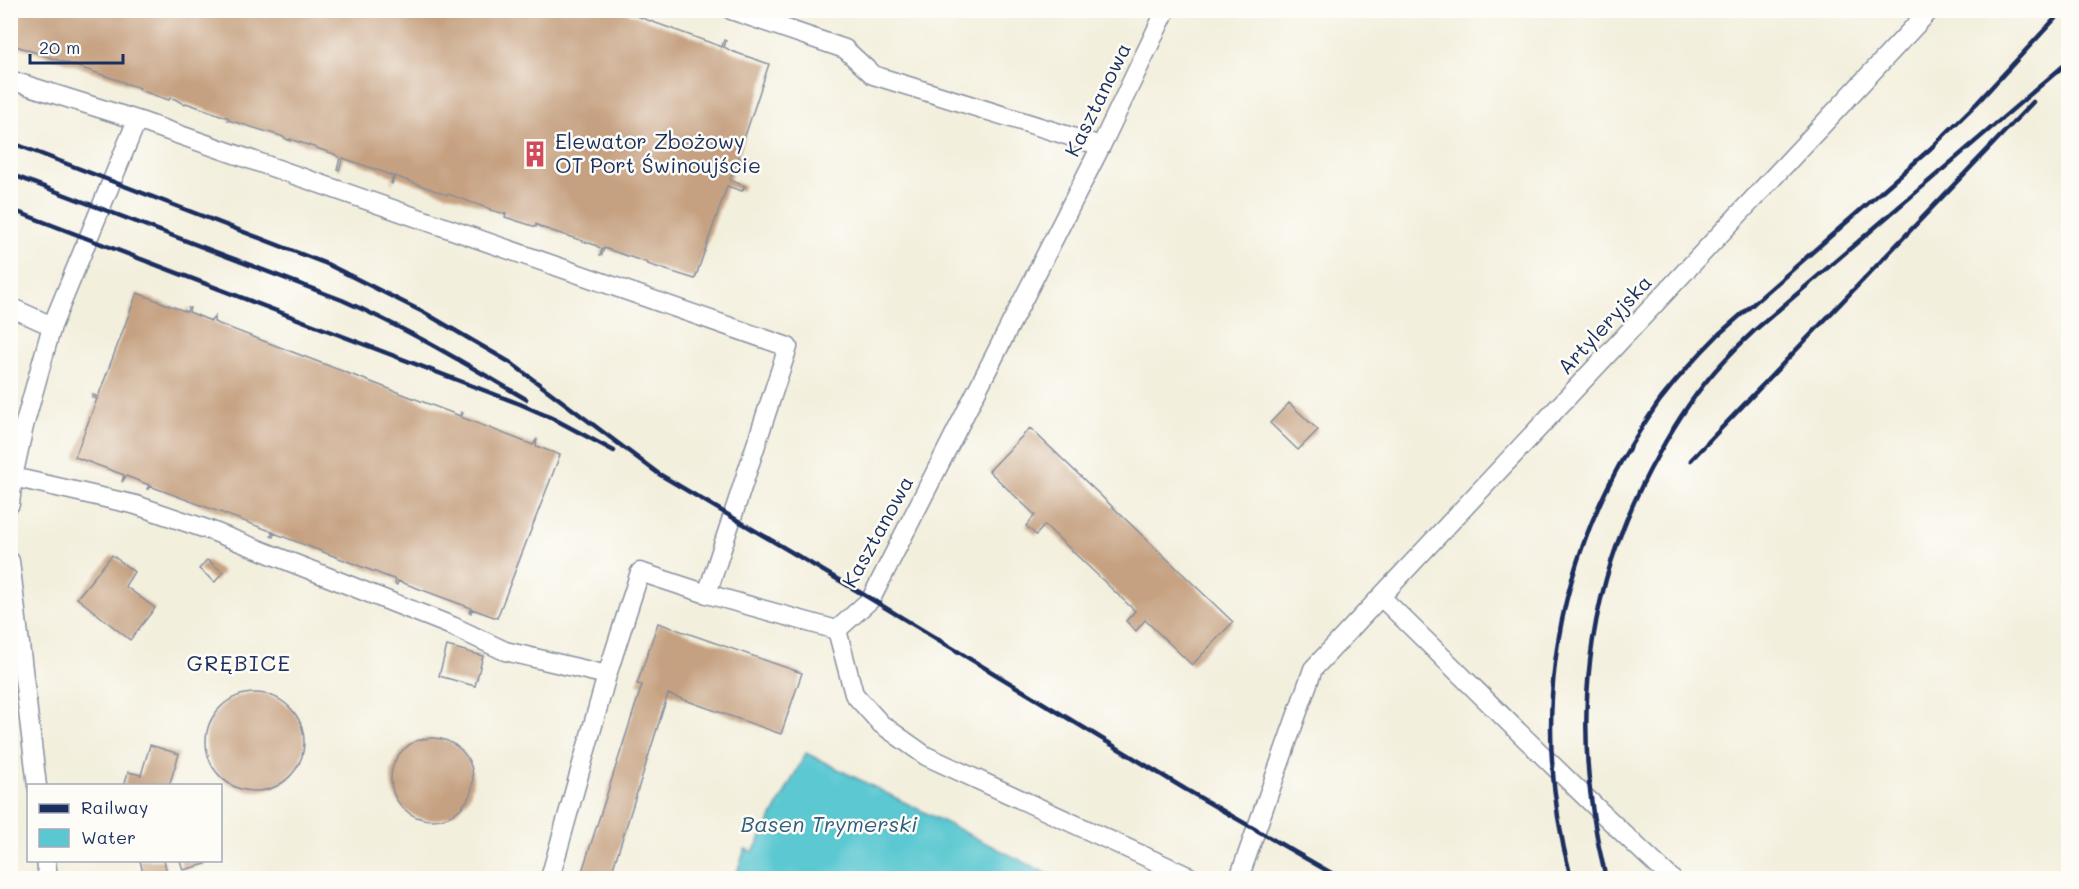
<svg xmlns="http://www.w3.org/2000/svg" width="2079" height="889" viewBox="0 0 2079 889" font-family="Mali,sans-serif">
<rect width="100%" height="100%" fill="#fdfcf7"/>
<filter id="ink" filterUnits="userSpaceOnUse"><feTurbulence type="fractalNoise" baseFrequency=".0167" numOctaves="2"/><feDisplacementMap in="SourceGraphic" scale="12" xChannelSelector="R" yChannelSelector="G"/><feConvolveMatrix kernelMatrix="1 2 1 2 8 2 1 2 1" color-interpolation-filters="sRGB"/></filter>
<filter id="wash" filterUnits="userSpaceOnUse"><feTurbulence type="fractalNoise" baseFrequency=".008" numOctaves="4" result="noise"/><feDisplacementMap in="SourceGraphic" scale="24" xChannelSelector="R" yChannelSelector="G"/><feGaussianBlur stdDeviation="1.35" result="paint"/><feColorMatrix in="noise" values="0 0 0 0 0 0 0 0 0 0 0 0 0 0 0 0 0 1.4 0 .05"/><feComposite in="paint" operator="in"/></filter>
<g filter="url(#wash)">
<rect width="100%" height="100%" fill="#f3efdd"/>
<path fill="#5bc8d1" stroke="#3b7c98" stroke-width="1.5" d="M806,753L1056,878H735L745,849L753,852Z"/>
<g id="blocks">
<path fill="#c6a181" d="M10,10H620L722,47L724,40L726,41L724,47L731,51L769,64L738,157L753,162L750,169L735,163L730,180L745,186L742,191L727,186L695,279L647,264L648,263L604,248L602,255H600L602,249L595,245L543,228L536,224V227L505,217L506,214L490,210V209L448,194L447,195L395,176L392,184L391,183L393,176L386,174V173L343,158L339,170H337L340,158L334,154L290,139V141L281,136L228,120L229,118L186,103L185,105L175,99L170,98L169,100L139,90L140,88L124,83V82L19,47L10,43Z
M137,293L187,312L188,308H190L189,312L211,321L215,316L214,322L460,416L461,412L463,413L461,417L533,445L537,439L536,446L560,455L497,618L472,609L471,613L469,612L471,608L398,581L397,585L395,584L396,580L274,533L273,537L271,536L273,532L150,486L149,489H147L149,485L126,476L122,482L124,475L75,457L97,399L92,397L93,395L98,397Z
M1289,403L1318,430L1298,450L1270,423Z
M1030,428L1233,622L1192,665L1145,620L1136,631L1126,621L1135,611L1045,525L1036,535L1026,526L1035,515L989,471Z
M112,555L134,572L125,586L155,608L130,640L77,598Z
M207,560L223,572L215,582L199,569Z
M658,623L802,673L781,734L668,694L610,878H580L642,685L637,684Z
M447,646L483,656L475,686L439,676Z
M206 742a49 49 0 1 1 98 0a49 49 0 1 1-98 0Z
M391 779a41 41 0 1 1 82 0a41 41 0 1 1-82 0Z
M150,745L179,754L169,786H124L128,772L141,775Z
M140,860H164L168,878H144Z
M180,860H205L206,864L183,870Z"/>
</g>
</g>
<g filter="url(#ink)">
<use href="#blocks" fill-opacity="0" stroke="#878f9e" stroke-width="1.5"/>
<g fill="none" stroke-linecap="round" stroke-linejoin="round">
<g stroke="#878f9e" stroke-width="21">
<path id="lane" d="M731,10L845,49L873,75L1101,146
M10,80L137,120L788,347L707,594
M10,307L52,326
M13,477L136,505L212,531L452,626L505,651L607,675
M10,504L13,477L24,426L52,326L137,120
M10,561L37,786
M1381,597C1478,691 1572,787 1671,878
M837,630L854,694L881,724L926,756L1192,878
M46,860L48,878
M550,878L607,675L640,572L707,594L837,630L871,599L1101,146L1166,10
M1239,878L1313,669L1930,10"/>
</g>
<use href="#lane" stroke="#fff" stroke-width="18"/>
<path stroke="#1b2f5e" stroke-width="4.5" d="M10,142L327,264L425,313L511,363L659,474L871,599L1185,789L1340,878
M10,174L342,300C408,329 464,363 526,399
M10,209L520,404L554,419L614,451
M1691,460L2033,102
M1571,878C1533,735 1549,590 1622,460C1634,440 1647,418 1661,399C1679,376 1698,355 1719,334L1930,149L1977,103L2063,10
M1606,878C1569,732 1583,587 1658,455C1676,422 1697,390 1723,362C1733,351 1744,340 1755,330L2068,62"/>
</g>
</g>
<defs>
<g id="building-bare" transform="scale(2.07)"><path d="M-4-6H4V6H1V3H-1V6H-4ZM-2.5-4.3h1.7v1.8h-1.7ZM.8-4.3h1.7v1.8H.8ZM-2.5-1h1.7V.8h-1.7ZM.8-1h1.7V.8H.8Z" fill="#d1495b" stroke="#fdfcf7" stroke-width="2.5" paint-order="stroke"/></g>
</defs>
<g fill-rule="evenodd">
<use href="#building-bare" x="535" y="154"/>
</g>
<g text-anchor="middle" stroke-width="5" stroke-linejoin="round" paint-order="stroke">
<g font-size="21" fill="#1b2f5e" stroke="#fdfcf7">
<text transform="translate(1098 100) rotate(-64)" y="7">Kasztanowa</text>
<text transform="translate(1605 325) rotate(-47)" y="7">Artyleryjska</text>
<text transform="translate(878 532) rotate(-61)" y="7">Kasztanowa</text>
</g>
<g font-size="21" fill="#1b2f5e" stroke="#fdfcf7" text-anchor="start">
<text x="555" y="149">Elewator Zbożowy<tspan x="555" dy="24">OT Port Świnoujście</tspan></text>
</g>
<g font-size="22" letter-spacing="1.5" fill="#1b2f5e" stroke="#fdfcf7">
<text x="239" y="671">GRĘBICE</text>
</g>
<g font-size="22" font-style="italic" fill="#2e5d80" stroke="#fdfcf7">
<text x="829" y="832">Basen Trymerski</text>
</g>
</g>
<rect width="2079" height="889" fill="none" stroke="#fdfcf7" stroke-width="36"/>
<rect x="27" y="784" width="195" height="78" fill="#fdfcf7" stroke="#a3aaba" stroke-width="1.5"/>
<rect x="39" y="804" width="30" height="9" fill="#1b2f5e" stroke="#a3aaba" stroke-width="1.5"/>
<text x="81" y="814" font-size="18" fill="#1b2f5e">Railway</text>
<rect x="39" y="829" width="30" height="18" fill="#5bc8d1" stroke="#a3aaba" stroke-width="1.5"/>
<text x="81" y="844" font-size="18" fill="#1b2f5e">Water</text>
<path d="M30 54v9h93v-9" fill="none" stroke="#1b2f5e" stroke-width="3"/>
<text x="39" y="54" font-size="18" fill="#1b2f5e" stroke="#fdfcf7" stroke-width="4.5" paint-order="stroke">20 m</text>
</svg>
